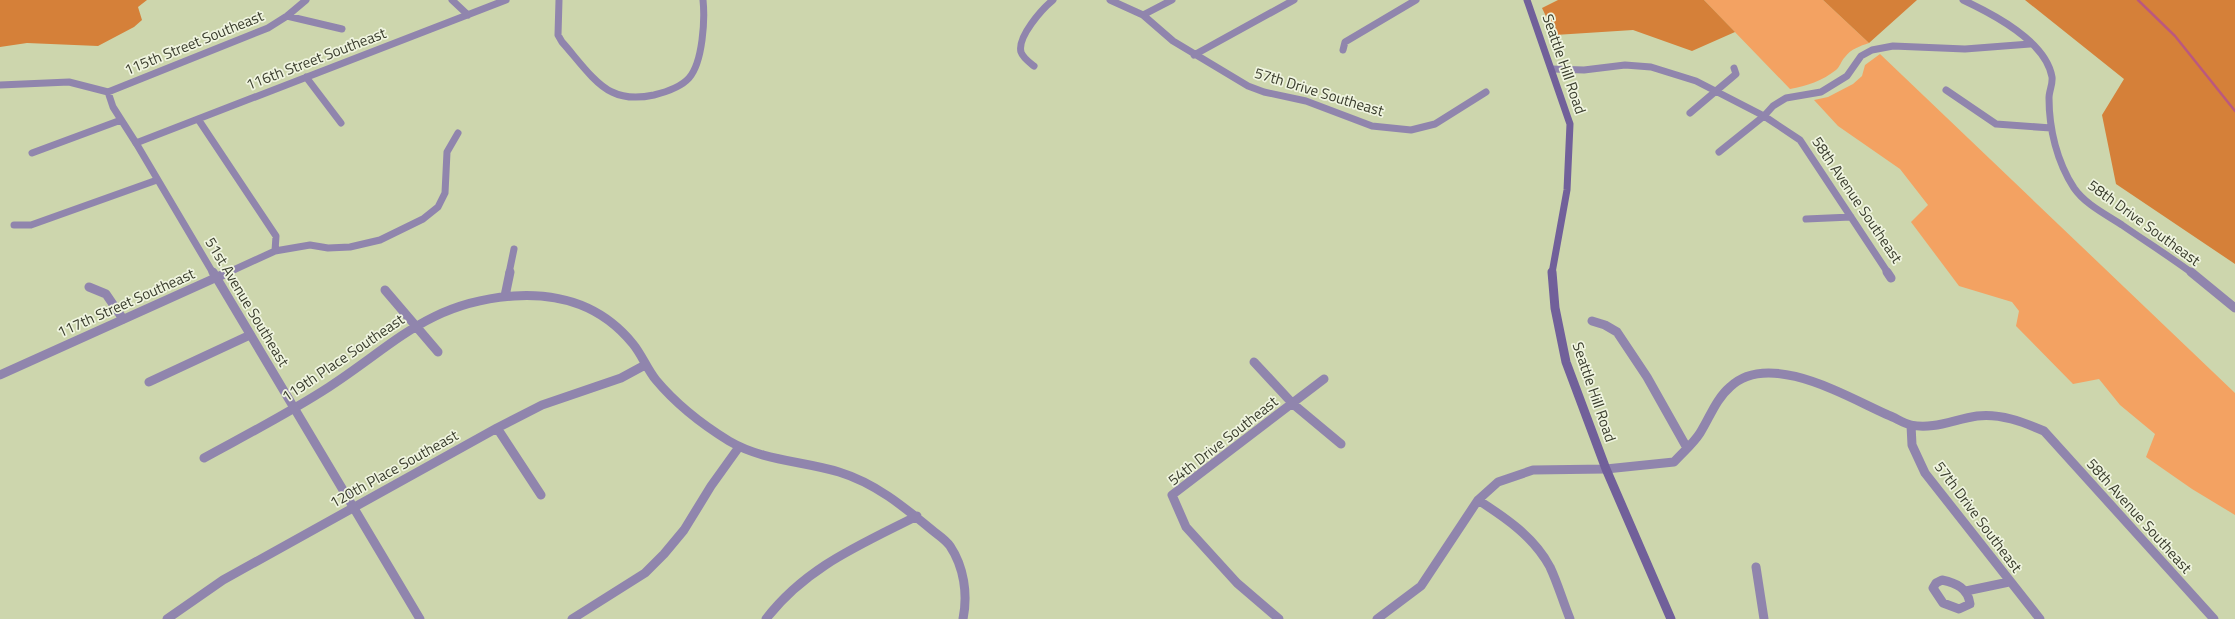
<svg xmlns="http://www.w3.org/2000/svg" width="2235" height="619" viewBox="0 0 2235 619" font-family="'Titillium Web',sans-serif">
<rect width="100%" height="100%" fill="#cdd6ad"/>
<path fill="#f3a262" d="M1704,0H1823L1869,43C1860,46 1851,49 1845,57C1841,61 1840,67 1836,70C1822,81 1807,86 1790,89Z
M1880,54L2235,393V515L2192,489L2146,457L2155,434L2120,405L2099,379L2073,384L2016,326L2019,311L2012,302L1959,286L1911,222L1928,205L1900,169L1838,126L1814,100L1828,97L1853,84L1862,76L1865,65Z"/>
<path fill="#d58039" d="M0,0H147L138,7L142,20L134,27L98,46L27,43L0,47Z
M1558,0H1704L1735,32L1692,51L1633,30L1555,35L1542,8Z
M1823,0H1917L1869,43Z
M2025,0H2235V264L2116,184L2102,115L2124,79Z"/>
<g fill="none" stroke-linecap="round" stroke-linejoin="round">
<path stroke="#bb587e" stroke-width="2.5" d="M2138,0L2175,36L2235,111"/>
<path stroke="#9085ad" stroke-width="7" d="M452,0L468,15
M559,0L558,35L562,42C575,56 594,84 612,92C624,98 640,98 654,95C666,92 681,87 689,78C703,62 705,19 703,0
M1110,0L1143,15L1173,41L1248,86L1264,92L1306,101L1372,126L1411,130L1435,124L1486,92
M1963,0C1993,14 2046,41 2052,77C2053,84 2049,91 2049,98C2049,129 2057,162 2074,188C2085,204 2105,214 2122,225C2145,241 2169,256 2192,273
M1143,15L1172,0
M287,16L342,29
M1343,50L1345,42L1416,0
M1194,55L1294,0
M1034,66C1029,62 1023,58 1021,52C1017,37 1042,9 1053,0
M1552,69L1584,70L1625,65L1651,67L1696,81L1764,116L1800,140L1888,273
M306,77L341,123
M0,85L69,82L108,92L113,107L136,143L506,0
M1946,90L1996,124L2051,128
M108,92L268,28L287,16L306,0
M1690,113L1736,74L1734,68
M198,119L276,236L275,251
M1719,152L1764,116L1773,106L1786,98L1821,92L1847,76L1861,56L1872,50L1893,46L1965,49L2030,44
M32,153L121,120
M1806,219L1851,217
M14,225H31L157,180
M227,273L275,251L310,245L328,248L350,247L380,240L423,219L438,207L445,193L447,152L458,133
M509,273L514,249"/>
<path stroke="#9085ad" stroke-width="9" d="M1887,272L1891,278
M2191,272L2235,308
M215,278L229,272
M89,287L106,294L123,319
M385,290L438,352
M505,296L510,272
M1592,321L1605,325L1617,332L1647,377L1687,448
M1254,362L1293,404L1341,444
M149,382L250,335
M1911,425L1912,445L1925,473L2040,619
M497,428L541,495
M204,458C246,435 289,413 329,387C395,344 429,302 514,296C562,293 602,306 633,344C642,355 647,369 656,380C676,404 703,425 729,441C763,461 803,461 839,472C875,483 903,506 932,530C938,535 945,539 950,546C964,567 968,594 963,619
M1478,500C1506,518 1534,537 1550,567C1558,584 1563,602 1570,619
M1756,567L1764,619
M1942,580C1956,583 1968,588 1970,604L1959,609L1943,603L1933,588L1936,583Z
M1966,591L2009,582
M167,619L223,580L497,428L542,405L621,378L645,365
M572,619L645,573L664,554L684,530L711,486L739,447
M766,619C806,567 860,545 917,516
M1279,619L1237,583L1186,527L1172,495L1324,379
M1377,619L1421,586L1478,500L1498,482L1533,470L1606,469L1674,462C1683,452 1693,444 1700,433C1710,417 1716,399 1730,387C1769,349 1849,398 1888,415C1896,418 1903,423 1911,425C1933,430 1955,419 1977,416C2000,413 2023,422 2044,431L2214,619"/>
<path stroke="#9085ad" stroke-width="7" d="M136,143L213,273"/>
<path stroke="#9085ad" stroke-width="9" d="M213,272L420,619
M0,375L215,278"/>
<path stroke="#71609a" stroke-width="7" d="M1527,0L1570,124L1567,190L1552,273"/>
<path stroke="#71609a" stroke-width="9" d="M1552,272L1555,308L1566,362L1606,469L1671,619"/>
</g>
<g text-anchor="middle" stroke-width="3.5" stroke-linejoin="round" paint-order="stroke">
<g font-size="15" fill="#3a3d2d" stroke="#eff4df">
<text transform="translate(194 43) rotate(-22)" y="5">115th Street Southeast</text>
<text transform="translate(316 59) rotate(-21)" y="5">116th Street Southeast</text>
<text transform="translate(1564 64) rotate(71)" y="5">Seattle Hill Road</text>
<text transform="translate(1319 92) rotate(17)" y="5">57th Drive Southeast</text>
<text transform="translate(1857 200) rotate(56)" y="5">58th Avenue Southeast</text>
<text transform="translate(2144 223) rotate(36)" y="5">58th Drive Southeast</text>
<text transform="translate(247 302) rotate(59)" y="5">51st Avenue Southeast</text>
<text transform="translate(126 303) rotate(-24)" y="5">117th Street Southeast</text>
<text transform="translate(343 358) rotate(-34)" y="5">119th Place Southeast</text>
<text transform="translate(1594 392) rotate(71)" y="5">Seattle Hill Road</text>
<text transform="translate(1223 441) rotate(-38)" y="5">54th Drive Southeast</text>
<text transform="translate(394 469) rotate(-29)" y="5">120th Place Southeast</text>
<text transform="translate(2139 516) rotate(48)" y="5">58th Avenue Southeast</text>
<text transform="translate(1978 517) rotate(53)" y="5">57th Drive Southeast</text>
</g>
</g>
</svg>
